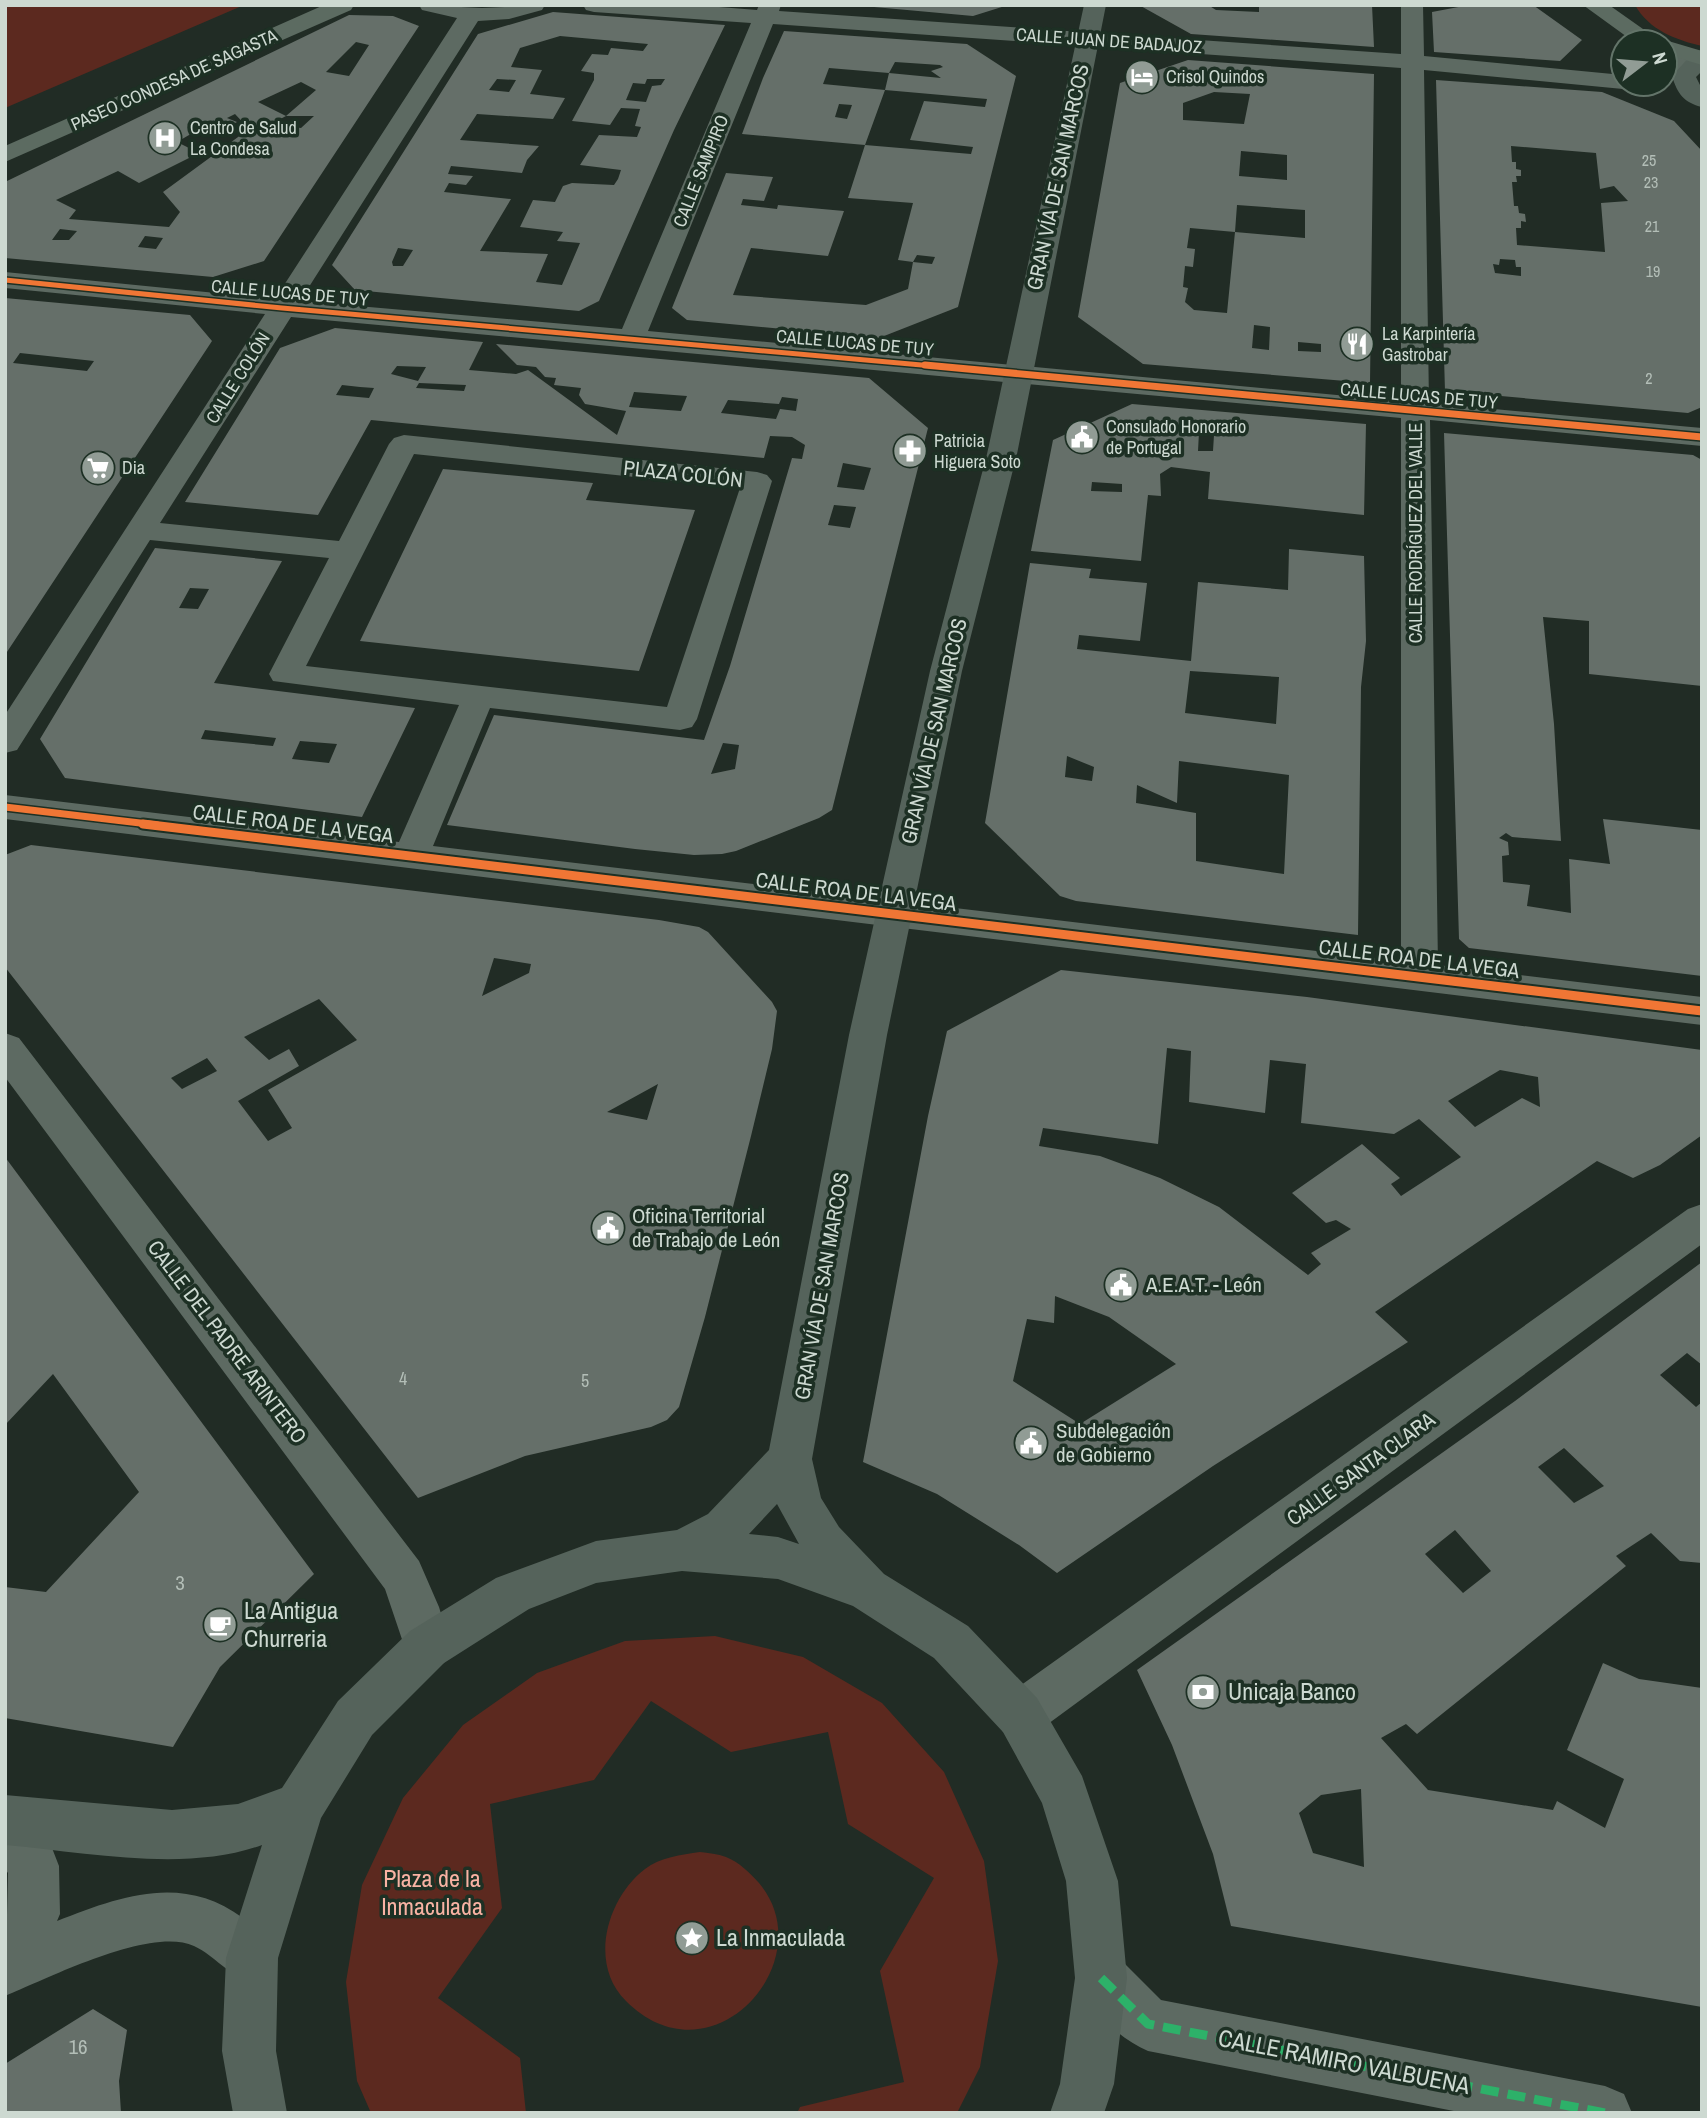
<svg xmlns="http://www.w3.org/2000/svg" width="1707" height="2118" viewBox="0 0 1707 2118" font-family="'Archivo Narrow',sans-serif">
<rect width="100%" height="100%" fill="#212c25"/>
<path fill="#5c291f" d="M5,5H244L5,108Z
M1635,5H1702V46C1676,40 1649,30 1635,5Z
M715,1636L803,1657L882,1703L944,1772L984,1861L998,1961L980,2067L957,2113H797L800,2107L904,2082L880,1971L934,1878L848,1824L828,1732L731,1752L651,1701L594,1780L490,1804L502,1908L438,1998L520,2058L526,2113H371L357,2081L346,1982L362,1885L403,1798L463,1725L537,1673L625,1641Z
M700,1852C708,1853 718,1854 726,1857C739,1862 750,1873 759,1883C824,1960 712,2087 626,2001C588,1964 607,1898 645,1869C660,1857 681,1855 700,1852Z"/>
<path fill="#656f69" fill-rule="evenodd" d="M852,5H1005V6L973,16Z
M1139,5H1208L1216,10L1259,12V5H1372L1374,47L1191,34Z
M1469,5H1533L1582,40L1560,61L1434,52L1432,12Z
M553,12L725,25L674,130L599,301L579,311L355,290L332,265L478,34ZM560,36L648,44L643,51L611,48L608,55L592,54L581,71L594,73V80L572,121L610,125L621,108L640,109L635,126L641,127L637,137L599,135L580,165L621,170L618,179L614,185L572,183L563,186L555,202L533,200L520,227L563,232L557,241L580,243L562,285L536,282L548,254L480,251L511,199L444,192L449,183L466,185L473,176L448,174L451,166L522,173L527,160L539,146L460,140L477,114L553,119L565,98L530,94L542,70L511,67L520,48ZM497,79L516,80L509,92L489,90ZM647,79H665L661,85L652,86L646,102L626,100L633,83L645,84ZM398,248L413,250L403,266H393L392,262Z
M349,15L393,16L419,26L264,261L213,277L5,258V182ZM356,42L369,45L349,76L326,72ZM301,82L316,90L286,116L258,102ZM235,114L249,129L163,192L180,212L169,227L69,219L76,210L56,200L118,171L139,183L199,153L177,142L208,124L223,130L237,122L227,118ZM286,116H314L301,128L271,124ZM60,229L77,231L69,240H52ZM145,236L163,238L156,249L138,247Z
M784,31L967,44L1016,76L958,307L879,338L687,320L672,308L726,173L773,177L764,201L743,199L741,205L777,209L778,205L844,211L828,256L751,248L733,295L866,305L908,289L913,262L932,264L935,257L917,255L913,262L898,260L913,203L848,198L865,145L971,154L973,147L910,140L924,101L985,107L987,99L885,90L889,73L941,78L931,71L943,67L940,65L895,62L889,73L829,68L823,84L885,90L865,145L742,134L763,78ZM839,104L852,105L847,119L835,117Z
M1188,60L1374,74L1370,383L1143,364L1078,317L1120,83ZM1214,92L1250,94L1244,124L1183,120V103ZM1241,151L1287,155V180L1239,176ZM1237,205L1305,210V238L1235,232L1227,313L1194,310L1185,302L1188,288L1183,287L1185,266L1193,267L1195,249L1187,248L1190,228L1235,232ZM1254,325L1270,327L1269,350L1252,348ZM1298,342L1321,344V352L1298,351Z
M1436,80L1602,92L1674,121L1702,151V407L1688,413L1445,391ZM1511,146L1596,153L1600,189L1614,186L1628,201L1601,203L1605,252L1517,245L1516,228H1521V221L1526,222L1525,214L1519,213L1518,206H1514L1512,182H1517L1516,176H1521V170L1516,169V162H1512ZM1500,259L1515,260L1516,267H1521V276L1495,273L1493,264L1499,265Z
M5,298L190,315L212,341L5,655ZM20,353L94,361L87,371L13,363Z
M335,328L483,342L469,370L516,374L528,370L617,435L626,411L585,404L579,395L581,388L554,385L556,378L545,377L536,367L517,365L496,344L869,378L928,428L832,810L819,818L736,851L722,854L694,855L635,849L447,825L494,715L704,740L730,666L792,458L802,459L805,445L792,437L770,436L764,458L371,420L318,515L185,502L280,348ZM397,366L426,367L418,381L391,374ZM419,383L466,385L464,391L416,388ZM342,385L360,387L374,388L369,398L336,395ZM634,392L687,396L681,411L629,407ZM782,397L798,399L796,411L780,409L776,419L721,413L728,400L779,404ZM843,463L871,468L864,490L837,487ZM834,505L856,507L850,528L828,525ZM723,743L739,745L735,769L711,774Z
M1132,404L1366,424L1364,515L1208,499L1210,472L1171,467L1160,474L1161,496L1148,495L1141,561L1031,551L1053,440ZM1199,432L1214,435L1213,451H1198ZM1092,482L1122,484V492L1091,491Z
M1444,433L1693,455L1702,460V686L1589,674V621L1543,617L1554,724L1561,841L1512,837L1506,833L1499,838L1508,842L1509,855L1502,856L1503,882L1530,885L1527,906L1571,913L1569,859L1610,864L1603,819L1702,830V976L1469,948L1459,939Z
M443,469L593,483L586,500L695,510L639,671L360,641Z
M155,548L282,561L214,683L415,708L362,817L65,778L40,739ZM190,588L209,589L198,609L179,608ZM205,730L276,738L273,746L201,739ZM300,741L337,744L329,763L292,759Z
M1289,549L1364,556L1366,641L1361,687L1358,935L1076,901L1060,896L985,823L1030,563L1091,569L1089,578L1147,583L1140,641L1079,635L1077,649L1191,661L1198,582L1288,590ZM1190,671L1279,677L1276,724L1185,713ZM1067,756L1094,767L1092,781L1065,777ZM1179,761L1289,775L1284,874L1196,861V813L1136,803L1137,785L1177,803Z
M31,845L659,920L699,927L708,932L772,1002L777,1011L772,1049L751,1136L705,1317L679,1407L667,1420L651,1427L525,1456L418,1498L5,967V855ZM494,958L531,964L529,973L482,996ZM319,999L357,1040L268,1090L292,1128L268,1141L238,1101L299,1066L289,1049L269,1060L244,1037ZM207,1058L217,1071L182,1089L171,1078ZM658,1084L647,1120L607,1112Z
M1061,970L1307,997L1702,1050V1135L1660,1165L1633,1178L1597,1161L1375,1312L1408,1342L1213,1466L1057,1573L1019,1545L937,1494L863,1462L928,1116L947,1031ZM1167,1048L1191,1051L1189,1102L1265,1113L1270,1060L1306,1064L1301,1123L1394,1134L1419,1119L1461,1157L1401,1196L1391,1184L1400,1178L1362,1144L1292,1193L1326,1223L1336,1220L1351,1229L1311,1253L1321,1264L1308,1275L1219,1207L1160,1178L1100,1156L1039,1146L1043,1128L1158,1144ZM1500,1070L1538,1077L1540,1107L1522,1098L1475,1127L1448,1101ZM1055,1296L1109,1317L1176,1364L1080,1424L1013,1381L1027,1319L1054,1323Z
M5,1157L314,1574L220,1667L173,1747L5,1718V1587L46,1592L139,1492L53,1374L5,1425Z
M1702,1262V1365L1687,1353L1660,1375L1696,1407L1702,1402V1563L1680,1561L1651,1533L1616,1556L1626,1566L1417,1734L1406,1724L1381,1738L1428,1790L1553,1810L1557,1801L1605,1828L1624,1779L1567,1750L1603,1663L1639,1679L1702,1688V2007L1231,1926L1213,1854L1172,1745L1137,1670L1515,1401ZM1564,1448L1604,1486L1574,1503L1538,1467ZM1455,1530L1491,1571L1463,1593L1425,1554ZM1361,1789L1364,1867L1313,1853L1299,1813L1321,1795Z
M93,2009L127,2030L119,2081L121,2113H5V2064Z"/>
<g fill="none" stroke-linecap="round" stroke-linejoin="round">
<path fill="#5d6a62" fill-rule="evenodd" d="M419,5L482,8L545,5L542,10L509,19L478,21L300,301L622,329L751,23L594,12L586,10L583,5H694L757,10L759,5H781L779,11L1401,54V5H1423L1424,56L1623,75V84H1633L1631,87L1623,89L1424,70L1429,403L1702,428V446L1430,420L1438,965L1702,997V1025L5,819V795L399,842L459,705L273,681L269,674L329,558L150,540L17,750L5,753V715L265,314L5,288V272L275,299L457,18L422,10ZM773,24L1401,68V401L648,331ZM291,317L1401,418V961L433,846L490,708L680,730L692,727L697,719L772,481L767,475L757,472L404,435L394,438L389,444L339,541L160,523ZM414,454L740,488L667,707L306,666Z
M1696,50L1702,51V63L1681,68L1673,76L1665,78V58Z
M5,1033L19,1038L419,1561L439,1607L451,1647L444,1663L427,1669L410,1663L385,1589L5,1077Z
M1702,1204V1244L1037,1732L1020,1738L1003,1732L996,1715L1003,1698L1688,1209Z
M5,1800L23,1807L52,1848L59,1866L60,1914L57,1921C120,1896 183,1873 243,1918C260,1931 270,1939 278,1958L270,1976L252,1984C227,1974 215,1956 194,1946C150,1926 47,1979 5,1996L8,1873L5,1869Z
M1101,1952L1120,1959L1161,2000L1605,2086L1624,2094L1632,2113H1464L1148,2051C1118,2038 1087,2008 1075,1978L1082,1959Z"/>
<path fill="#55635b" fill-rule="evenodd" d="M1084,5H1106L1017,454L962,671L887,1035L812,1459L821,1498L839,1527L884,1574L968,1626L1037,1698L1082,1776L1118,1881L1127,1978L1114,2084L1104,2113H1050L1060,2084L1075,1978L1066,1881L1042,1803L1003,1732L934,1658L853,1606L778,1579L682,1571L596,1583L529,1609L444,1663L372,1735L321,1818L278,1958L276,2051L287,2113H233L222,2051L226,1958L262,1845C186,1873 85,1852 5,1845V1795L172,1810L238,1804L282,1788L338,1701L410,1631L496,1578L596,1541L677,1530L708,1514L769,1450L849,1035L930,671L987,454ZM777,1504L799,1544L778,1537L749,1534Z
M1702,51V71L1696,77L1702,89V107C1684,103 1677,93 1672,76L1693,53Z"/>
<path fill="#5c6b61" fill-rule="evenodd" d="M324,5H354L351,10L5,162V146Z
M1583,5H1609L1660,41L1665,40L1702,51V65L1665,54V42H1634Z"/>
<path stroke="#2db169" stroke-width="9" stroke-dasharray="18 9" stroke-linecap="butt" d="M1101,1978L1148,2024L1605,2113"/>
<g stroke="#1d3024" stroke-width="8">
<path id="cycleway-far2" d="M5,280L282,308L944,367"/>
</g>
<g stroke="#1d3024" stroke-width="10">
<path id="cycleway-far1" d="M925,365L1702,437
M5,807L157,825"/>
</g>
<g stroke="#1d3024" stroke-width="13">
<path id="cycleway" d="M143,824L1702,1011"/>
</g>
<use href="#cycleway-far2" stroke="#f07635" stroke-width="5"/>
<use href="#cycleway-far1" stroke="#f07635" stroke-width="7"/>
<use href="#cycleway" stroke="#f07635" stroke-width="9"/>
</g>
<defs>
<g id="hotel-disc" transform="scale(1.75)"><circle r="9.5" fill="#919c95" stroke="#1d3024"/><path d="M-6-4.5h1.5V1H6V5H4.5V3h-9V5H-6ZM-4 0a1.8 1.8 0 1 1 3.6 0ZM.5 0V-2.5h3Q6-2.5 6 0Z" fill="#fff"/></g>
<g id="hospital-disc" transform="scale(1.75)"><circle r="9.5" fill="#919c95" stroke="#1d3024"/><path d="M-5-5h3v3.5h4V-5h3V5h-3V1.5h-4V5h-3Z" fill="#fff"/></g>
<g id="restaurant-disc" transform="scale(1.75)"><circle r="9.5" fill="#919c95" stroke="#1d3024"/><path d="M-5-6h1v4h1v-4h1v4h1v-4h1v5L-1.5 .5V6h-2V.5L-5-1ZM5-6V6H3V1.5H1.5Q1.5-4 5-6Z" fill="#fff"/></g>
<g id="civic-disc" transform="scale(1.75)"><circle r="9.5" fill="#919c95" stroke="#1d3024"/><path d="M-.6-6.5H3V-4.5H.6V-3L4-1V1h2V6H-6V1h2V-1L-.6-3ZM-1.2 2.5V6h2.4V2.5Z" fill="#fff"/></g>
<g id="pharmacy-disc" transform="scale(1.75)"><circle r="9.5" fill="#919c95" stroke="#1d3024"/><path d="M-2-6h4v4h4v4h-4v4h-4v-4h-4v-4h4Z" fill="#fff"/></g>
<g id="supermarket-disc" transform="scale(1.75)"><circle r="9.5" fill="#919c95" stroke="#1d3024"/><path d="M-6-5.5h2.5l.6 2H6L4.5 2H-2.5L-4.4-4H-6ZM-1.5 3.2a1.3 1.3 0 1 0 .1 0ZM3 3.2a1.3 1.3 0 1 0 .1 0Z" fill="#fff"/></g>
<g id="cafe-disc" transform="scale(1.75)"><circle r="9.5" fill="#919c95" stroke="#1d3024"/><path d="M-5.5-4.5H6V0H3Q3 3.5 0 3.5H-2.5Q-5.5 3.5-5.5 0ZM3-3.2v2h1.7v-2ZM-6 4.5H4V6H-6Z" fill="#fff"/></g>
<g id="bank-disc" transform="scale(1.75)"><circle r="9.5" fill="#919c95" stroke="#1d3024"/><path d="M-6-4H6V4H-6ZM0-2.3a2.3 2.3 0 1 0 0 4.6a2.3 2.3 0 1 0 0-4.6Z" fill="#fff"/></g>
<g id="sight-disc" transform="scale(1.75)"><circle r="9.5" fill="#919c95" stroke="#1d3024"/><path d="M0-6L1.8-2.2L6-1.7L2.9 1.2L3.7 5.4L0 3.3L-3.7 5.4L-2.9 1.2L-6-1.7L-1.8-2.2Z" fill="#fff"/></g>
</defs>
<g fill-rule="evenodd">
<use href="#hotel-disc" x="1142" y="77"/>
<use href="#hospital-disc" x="165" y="138"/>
<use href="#restaurant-disc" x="1357" y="344"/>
<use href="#civic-disc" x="1082" y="437"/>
<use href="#pharmacy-disc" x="910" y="451"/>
<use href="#supermarket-disc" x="98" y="468"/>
<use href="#civic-disc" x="608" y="1228"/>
<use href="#civic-disc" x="1121" y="1285"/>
<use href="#civic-disc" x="1031" y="1443"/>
<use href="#cafe-disc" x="220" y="1625"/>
<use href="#bank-disc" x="1203" y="1692"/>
<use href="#sight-disc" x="692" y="1938"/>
</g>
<g text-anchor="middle" stroke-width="7" stroke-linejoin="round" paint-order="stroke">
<g font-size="16" fill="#b3beb7">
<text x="1649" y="166">25</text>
<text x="1651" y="188">23</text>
<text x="1652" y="232">21</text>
<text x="1653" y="277">19</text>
<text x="1649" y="384">2</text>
</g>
<g font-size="18" fill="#cdd9d1" stroke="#1d3024">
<text transform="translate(1109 41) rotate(4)" y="6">CALLE JUAN DE BADAJOZ</text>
<text transform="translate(174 80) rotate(-24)" y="6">PASEO CONDESA DE SAGASTA</text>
<text transform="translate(701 171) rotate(-68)" y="6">CALLE SAMPIRO</text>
<text transform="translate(290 293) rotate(5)" y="6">CALLE LUCAS DE TUY</text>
<text transform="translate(855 343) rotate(5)" y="6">CALLE LUCAS DE TUY</text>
<text transform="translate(238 378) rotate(-58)" y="6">CALLE COLÓN</text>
<text transform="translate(1419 396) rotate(5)" y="6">CALLE LUCAS DE TUY</text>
<text transform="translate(1416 533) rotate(-90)" y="6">CALLE RODRÍGUEZ DEL VALLE</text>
</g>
<g font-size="18" fill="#cdd9d1" stroke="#1d3024" text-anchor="start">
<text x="1166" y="83">Crisol Quindos</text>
<text x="190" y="134">Centro de Salud<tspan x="190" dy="21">La Condesa</tspan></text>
<text x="1382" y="340">La Karpintería<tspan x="1382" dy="21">Gastrobar</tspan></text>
<text x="1106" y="433">Consulado Honorario<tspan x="1106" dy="21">de Portugal</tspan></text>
<text x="934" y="447">Patricia<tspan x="934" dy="21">Higuera Soto</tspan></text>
<text x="122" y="474">Dia</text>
</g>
<g font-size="18" fill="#b3beb7">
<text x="403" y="1385">4</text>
<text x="585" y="1387">5</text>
</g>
<g font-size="21" fill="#cdd9d1" stroke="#1d3024">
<text transform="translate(1058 177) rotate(-78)" y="7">GRAN VÍA DE SAN MARCOS</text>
<text transform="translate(683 474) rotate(6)" y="7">PLAZA COLÓN</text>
<text transform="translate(934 731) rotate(-77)" y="7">GRAN VÍA DE SAN MARCOS</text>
<text transform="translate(293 824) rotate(7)" y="7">CALLE ROA DE LA VEGA</text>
<text transform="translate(856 892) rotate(7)" y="7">CALLE ROA DE LA VEGA</text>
<text transform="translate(1419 959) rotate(7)" y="7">CALLE ROA DE LA VEGA</text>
<text transform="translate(822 1286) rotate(-80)" y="7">GRAN VÍA DE SAN MARCOS</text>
<text transform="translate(227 1342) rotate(53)" y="7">CALLE DEL PADRE ARINTERO</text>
<text transform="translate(1361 1469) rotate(-36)" y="7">CALLE SANTA CLARA</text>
</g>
<g font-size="21" fill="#cdd9d1" stroke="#1d3024" text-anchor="start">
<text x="632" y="1223">Oficina Territorial<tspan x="632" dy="24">de Trabajo de León</tspan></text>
<text x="1146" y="1292">A.E.A.T. - León</text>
<text x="1056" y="1438">Subdelegación<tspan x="1056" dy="24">de Gobierno</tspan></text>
</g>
<g font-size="21" fill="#b3beb7">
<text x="180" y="1590">3</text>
<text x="78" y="2054">16</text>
</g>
<g font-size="24" fill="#cdd9d1" stroke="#1d3024" text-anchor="start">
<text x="244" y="1619">La Antigua<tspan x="244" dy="28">Churreria</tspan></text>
<text x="1228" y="1700">Unicaja Banco</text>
<text x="716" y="1946">La Inmaculada</text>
</g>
<g font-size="24" fill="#f8b2a3" stroke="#1d3024">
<text x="432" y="1887">Plaza de la<tspan x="432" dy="28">Inmaculada</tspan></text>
</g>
<g font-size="24" fill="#cdd9d1" stroke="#1d3024">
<text transform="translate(1344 2062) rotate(11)" y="8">CALLE RAMIRO VALBUENA</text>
</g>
</g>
<rect width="1707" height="2118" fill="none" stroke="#cdd9d1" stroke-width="14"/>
<g transform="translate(1644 63) rotate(74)"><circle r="33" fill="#1d3024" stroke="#637469" stroke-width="2"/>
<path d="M0-5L12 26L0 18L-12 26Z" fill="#919c95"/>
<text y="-10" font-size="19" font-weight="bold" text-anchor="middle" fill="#cdd9d1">N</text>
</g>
</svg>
